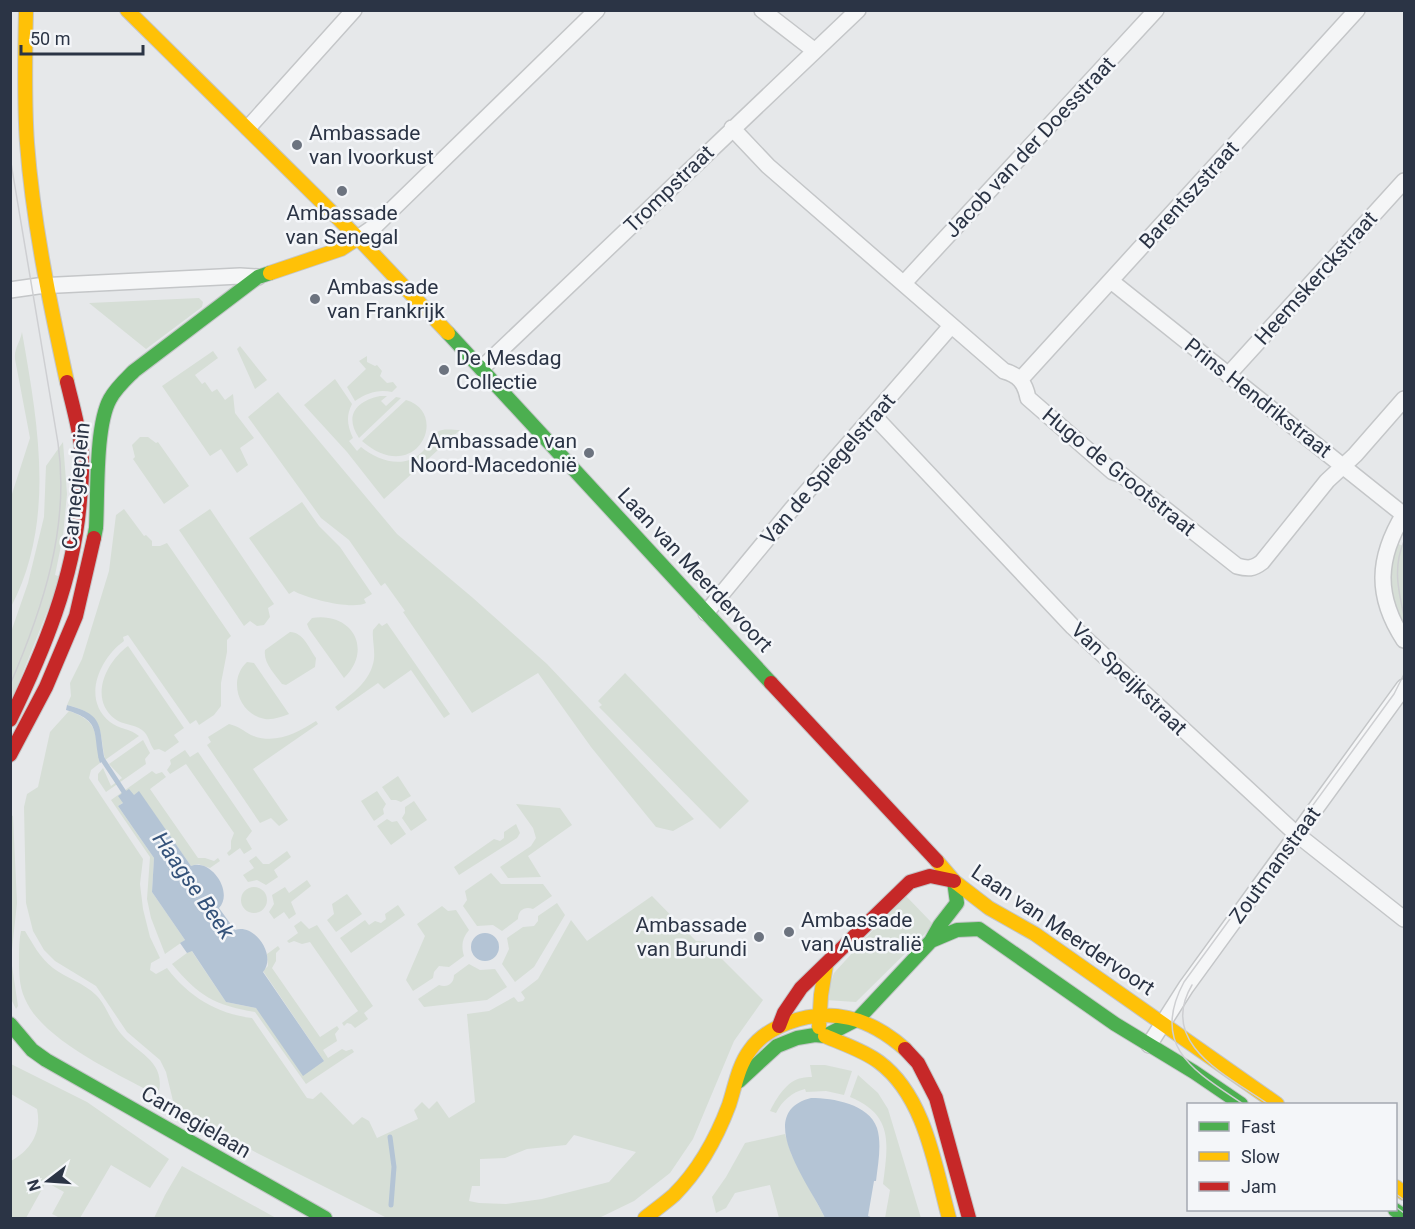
<svg xmlns="http://www.w3.org/2000/svg" width="1415" height="1229" viewBox="0 0 1415 1229" font-family="Roboto,sans-serif">
<rect width="100%" height="100%" fill="#e6e8ea"/>
<path fill="#d6ded6" fill-rule="evenodd" d="M199,298L203,302L202,307L146,349L89,303Z
M22,332C38,424 56,521 11,607V497L30,438L15,359C14,348 20,343 22,332Z
M240,346L267,380L255,389L237,349Z
M213,351L218,358L195,375L202,384L205,382L212,392L217,389L225,400L233,394L235,413L254,438L240,448L248,465L237,473L221,449L210,456L162,386Z
M367,356V362L375,366L377,365L382,371L380,376L387,383L393,382L397,387L392,392C378,389 367,393 355,401L347,387L366,369L359,361Z
M335,379L352,404C346,416 347,425 353,438L349,441L357,451L361,447C378,461 405,470 423,451C428,446 430,436 437,432C443,428 453,430 460,430L384,499L347,452L304,405Z
M278,392L397,534L473,598L547,664L694,819L673,831L656,827L591,747L538,673L472,713L403,612L405,611L385,583L381,586L349,540L321,518L248,417Z
M380,396H387L381,401L386,406L396,397L401,398L359,438C344,416 356,401 380,396Z
M406,400C451,413 416,488 362,441Z
M140,437H148L156,443L158,442L189,486L164,504L133,459L135,457L132,445Z
M63,442L67,494L63,536L55,575L61,577L11,702V632L28,583L44,517L46,466Z
M302,502L319,526L340,547L372,594L364,599L366,603C352,610 308,599 294,591L289,594L249,538Z
M124,509L144,536L146,535L152,541V546H160L167,543L231,636L227,640V652L221,683V706L214,715L199,725L196,720L190,724L128,635L123,637L124,641C100,658 81,699 110,722C119,729 131,729 139,736L105,760C99,728 104,714 67,705L71,696L70,683L82,659L109,571L116,515Z
M210,509L274,604L268,608L270,617L264,625L257,626L250,621L244,626L179,530Z
M1395,543L1404,546V629C1389,592 1387,583 1395,543Z
M312,618C353,612 373,650 344,678L309,629L307,624Z
M379,623L382,626L387,623L450,714L444,718L411,670L384,689L378,683L338,711L335,707C352,694 371,681 374,659C375,649 372,639 373,630Z
M290,632C303,632 309,648 316,658L315,667L286,685L282,684C275,674 263,663 265,650Z
M128,646L184,728L174,735L179,742L165,752L159,749L154,750C149,743 149,735 142,730C134,724 123,725 115,719C89,699 105,663 128,646Z
M247,662L254,663L289,714C281,717 273,720 265,719C239,715 227,680 247,662Z
M625,673L749,801L720,829L599,707L602,705L598,701Z
M69,711C101,722 94,735 100,763L91,770L89,778L143,859L140,884L143,909L150,937L160,958L151,963L150,970L156,974L167,968C188,996 217,1014 252,1018L307,1098L313,1099L321,1092L353,1125L362,1117L369,1121L377,1138L418,1119L414,1110L422,1102L429,1109L437,1101L449,1118L475,1102L467,1014L489,1011L514,997L518,1002L523,1001L525,998L521,992L538,979L571,920L587,941L652,896L696,941H704L763,1000L734,1041L693,1139L670,1173L634,1201L599,1218H387L257,1153L174,1105L166,1072L160,1060L127,1032L96,986L55,961L44,950L33,931L26,903L24,807L27,794L38,787L50,732ZM574,1135L636,1152L609,1182L542,1199L506,1204L479,1203L469,1201L472,1186H480V1159L505,1158L527,1149L566,1145Z
M316,721L318,724L253,769L288,820L279,826L271,818L260,823L207,745L211,742L208,737L229,724C238,726 244,731 251,735C275,745 297,733 316,721Z
M143,740L150,753L145,759L146,764L106,792L98,780V774L103,768L111,786L122,778L109,764Z
M185,750L190,757L198,752L252,831L246,839L252,849L244,854L240,848L229,856L227,853L231,849V841L234,833L186,764L170,774L167,770L171,764L170,760Z
M152,771L156,774L162,772L166,777L150,789L198,858H205L214,861L218,858L220,861L210,868L198,864L191,866L139,792L118,806L154,858L152,892L185,940L165,954L151,918L147,899L150,857L111,800Z
M398,776L411,796L401,802L396,800H391L382,787Z
M377,791L386,804L383,809L384,814L374,821L361,801Z
M414,801L427,820L411,831L402,818L405,813V807Z
M516,804L560,808L572,825L528,856L541,877L508,878L500,867L531,846L536,838L533,828Z
M11,815L13,816L17,903L11,959L18,1006L16,1009L10,997Z
M387,819L392,822L397,821L406,834L391,845L377,826Z
M516,824L520,833L517,838L459,875L454,867L494,839L500,841L504,838V832Z
M287,851L291,857L274,870L278,877L266,885L257,880L248,882L243,875L254,868L249,861L256,856L263,864H269Z
M491,873L501,884H543L552,896L533,909C525,906 518,910 518,919L502,931L493,925L477,926L463,906L467,900L465,891Z
M307,880L311,886L291,902L296,914L289,919L284,912L274,919L269,912L274,904L272,895L285,887L289,893Z
M241 900a13 13 0 1 1 26 0a13 13 0 1 1-26 0Z
M347,894L362,914L336,932L327,920L334,914L332,904Z
M905,895L934,925L856,1002L825,1000L834,973Z
M557,903L565,915L534,967L515,982L502,964L509,949L507,938L523,927L534,926L538,921V916Z
M398,905L405,915L351,953L340,938L365,920L369,925L375,921L381,923L386,919L385,914Z
M442,906L448,911L456,910L469,930C462,938 461,946 464,956L449,967L439,966L434,972L433,978L413,991L406,980L425,936L417,924Z
M301,921L309,929L317,925L373,1006L364,1013L368,1019L355,1028L351,1024L347,1023L344,1026L342,1023L358,1011L310,942L302,944L294,941L289,943L287,941L298,933L294,926Z
M21,931H25C33,944 40,958 53,968C66,978 84,983 96,995C106,1005 110,1019 118,1030C135,1054 168,1059 158,1096C119,1074 43,1041 25,999C19,986 19,972 19,958C19,949 19,940 21,931Z
M278,946L280,949L276,953V961L272,968L320,1037L337,1026L339,1029L335,1034L337,1041L323,1050L328,1058L342,1049L346,1051L352,1049L354,1052L306,1084L255,1012C214,1005 199,996 172,964L191,950L226,1002L256,1008L324,1061L263,971L268,966L267,954Z
M469,964L480,970L495,969L507,987L487,1000L424,1007L418,999L439,985C447,988 454,984 454,975Z
M11,1064L87,1102L169,1159L150,1188L111,1165L80,1218H60L52,1214L64,1192L46,1182L26,1218H11V1161C31,1150 42,1132 37,1109L11,1094Z
M810,1065H825L852,1071L844,1095L826,1091L806,1092L805,1089C792,1092 782,1101 776,1113L770,1111C776,1099 787,1080 802,1078C805,1077 808,1077 812,1077Z
M858,1075L878,1093L888,1109L921,1218H885L890,1190L883,1184C888,1144 894,1115 850,1097Z
M785,1134L792,1156L825,1218H779L770,1185L735,1193L726,1208L716,1213L712,1197L726,1177L745,1143Z
M182,1166L276,1218H154L165,1195Z"/>
<path fill="#b4c4d5" d="M67,705C107,715 98,728 105,760L100,763C92,733 103,721 66,710Z
M129,789L134,795L139,791L191,866C211,858 234,892 219,908L235,930C255,923 277,956 263,972L324,1061L303,1076L256,1008L226,1002L192,951L187,953L180,943L185,940L152,892L154,858L118,806L123,803L118,796Z
M471 947a14 14 0 1 1 28 0a14 14 0 1 1-28 0Z
M811,1098C833,1098 869,1104 877,1128C882,1144 878,1164 876,1181H874L868,1216L873,1218H825C812,1188 751,1113 811,1098Z"/>
<g fill="none" stroke-linecap="round" stroke-linejoin="round">
<path stroke="#b4c4d5" stroke-width="5" d="M101,757L124,792V797
M390,1137L394,1167L391,1205"/>
<g stroke="#c4c6c8" stroke-width="18">
<path id="street" d="M762,10L815,51
M248,128L354,10
M732,128L768,166L1004,371C1019,375 1025,383 1028,398L1113,472L1122,475L1237,566C1248,569 1253,569 1262,562L1327,481L1355,455L1404,399
M358,238L374,227L597,10
M1111,281L1404,515
M904,283L1156,10
M10,290L38,286L240,276L258,277
M482,368L858,10
M1228,375L1404,181
M1021,379L1357,10
M874,416L1073,627L1294,832L1404,919
M1404,514C1377,558 1375,596 1404,640
M706,613L791,510L951,326
M1149,1045L1186,987L1404,687"/>
</g>
<g stroke="#c4c6c8" stroke-width="16">
<path id="fast" d="M448,333L771,683
M94,538L96,528C98,496 95,426 110,399C116,388 125,380 134,371L258,277L270,273
M931,941L957,930L979,929L1115,1024L1194,1072L1241,1104
M10,1024L32,1050L46,1060L325,1218
M739,1081L777,1046L797,1038L815,1035L825,1036L858,1019L931,941L940,925L957,903L954,881
M1395,1210L1404,1216"/>
</g>
<g stroke="#c4c6c8" stroke-width="16">
<path id="slow" d="M26,10C25,54 24,99 27,143C33,223 50,304 67,382
M127,10L358,238L448,333
M270,273L341,249L358,238
M937,861L954,881L989,908L1035,934L1277,1104
M819,1027L821,995L826,965
M825,1036C843,1044 863,1050 879,1062C925,1096 935,1166 949,1218
M1396,1187L1404,1193
M645,1218C655,1210 665,1203 674,1195C698,1171 717,1137 729,1105C735,1087 738,1066 750,1050C759,1037 772,1029 787,1023C832,1006 870,1018 905,1049"/>
</g>
<g stroke="#c4c6c8" stroke-width="16">
<path id="jam" d="M771,683L937,861
M10,720C44,650 74,578 80,500C82,482 83,463 81,445C78,424 72,403 67,382
M10,755L46,687L76,616L94,538
M779,1026L784,1013L801,988L910,882L930,876L954,881
M905,1049L918,1063L936,1098L969,1218"/>
</g>
<use href="#street" stroke="#f5f6f7" stroke-width="15"/>
<use href="#fast" stroke="#4caf50" stroke-width="14"/>
<use href="#slow" stroke="#ffc107" stroke-width="14"/>
<use href="#jam" stroke="#c62828" stroke-width="14"/>
<path stroke="#cecfd2" stroke-width="1.5" d="M10,157L58,443C70,527 43,608 10,685
M1404,541C1393,567 1398,589 1404,616
M1192,985C1157,1044 1228,1076 1268,1104
M1243,1104C1196,1072 1149,1047 1184,982L1394,694L1404,674
M1396,1194L1404,1200
M1396,1207L1404,1213"/>
</g>
<g fill="#6c737f" stroke="#f4f6f9" stroke-width="2">
<circle cx="297" cy="145" r="6"/>
<circle cx="342" cy="191" r="6"/>
<circle cx="315" cy="299" r="6"/>
<circle cx="444" cy="370" r="6"/>
<circle cx="589" cy="453" r="6"/>
<circle cx="789" cy="932" r="6"/>
<circle cx="759" cy="937" r="6"/>
</g>
<g text-anchor="middle" stroke-width="5" stroke-linejoin="round" paint-order="stroke">
<g font-size="21" fill="#2b3445" stroke="#f4f6f9" text-anchor="start">
<text x="309" y="140">Ambassade<tspan x="309" dy="24">van Ivoorkust</tspan></text>
<text x="342" y="220" text-anchor="middle">Ambassade<tspan x="342" dy="24">van Senegal</tspan></text>
<text x="327" y="294">Ambassade<tspan x="327" dy="24">van Frankrijk</tspan></text>
<text x="456" y="365">De Mesdag<tspan x="456" dy="24">Collectie</tspan></text>
<text x="577" y="448" text-anchor="end">Ambassade van<tspan x="577" dy="24">Noord-Macedonië</tspan></text>
<text x="801" y="927">Ambassade<tspan x="801" dy="24">van Australië</tspan></text>
<text x="747" y="932" text-anchor="end">Ambassade<tspan x="747" dy="24">van Burundi</tspan></text>
</g>
<g font-size="21" fill="#2b3445" stroke="#f4f6f9">
<text transform="translate(1030 147) rotate(-47)" y="7">Jacob van der Doesstraat</text>
<text transform="translate(669 189) rotate(-44)" y="7">Trompstraat</text>
<text transform="translate(1189 195) rotate(-48)" y="7">Barentszstraat</text>
<text transform="translate(1316 278) rotate(-48)" y="7">Heemskerckstraat</text>
<text transform="translate(1258 398) rotate(38)" y="7">Prins Hendrikstraat</text>
<text transform="translate(828 469) rotate(-49)" y="7">Van de Spiegelstraat</text>
<text transform="translate(1119 472) rotate(39)" y="7">Hugo de Grootstraat</text>
<text transform="translate(76 486) rotate(-84)" y="7">Carnegieplein</text>
<text transform="translate(695 570) rotate(47)" y="7">Laan van Meerdervoort</text>
<text transform="translate(1129 679) rotate(44)" y="7">Van Speijkstraat</text>
<text transform="translate(1275 865) rotate(-54)" y="7">Zoutmanstraat</text>
<text transform="translate(1063 930) rotate(34)" y="7">Laan van Meerdervoort</text>
<text transform="translate(196 1122) rotate(30)" y="7">Carnegielaan</text>
</g>
<g font-size="22" font-style="italic" fill="#34527a" stroke="#f4f6f9">
<text transform="translate(194 885) rotate(55)" y="8">Haagse Beek</text>
</g>
</g>
<rect width="1415" height="1229" fill="none" stroke="#2b3445" stroke-width="24"/>
<rect x="1187" y="1103" width="210" height="108" fill="#f4f6f9" stroke="#a4a8b1" stroke-width="1.5"/>
<rect x="1199" y="1122" width="30" height="9" fill="#4caf50" stroke="#a4a8b1" stroke-width="1.5"/>
<text x="1241" y="1133" font-size="18" fill="#2b3445">Fast</text>
<rect x="1199" y="1152" width="30" height="9" fill="#ffc107" stroke="#a4a8b1" stroke-width="1.5"/>
<text x="1241" y="1163" font-size="18" fill="#2b3445">Slow</text>
<rect x="1199" y="1182" width="30" height="9" fill="#c62828" stroke="#a4a8b1" stroke-width="1.5"/>
<text x="1241" y="1193" font-size="18" fill="#2b3445">Jam</text>
<g transform="translate(48 1181) rotate(253)" stroke="#f4f6f9" stroke-width="4.5" paint-order="stroke">
<path d="M0-4.5L10 22L0 15L-10 22Z" fill="#2b3445"/>
<text y="-9" font-size="16" font-weight="bold" text-anchor="middle" fill="#2b3445">N</text>
</g>
<path d="M21 45v9h122v-9" fill="none" stroke="#2b3445" stroke-width="3"/>
<text x="30" y="45" font-size="18" fill="#2b3445" stroke="#f4f6f9" stroke-width="4.5" paint-order="stroke">50 m</text>
</svg>
